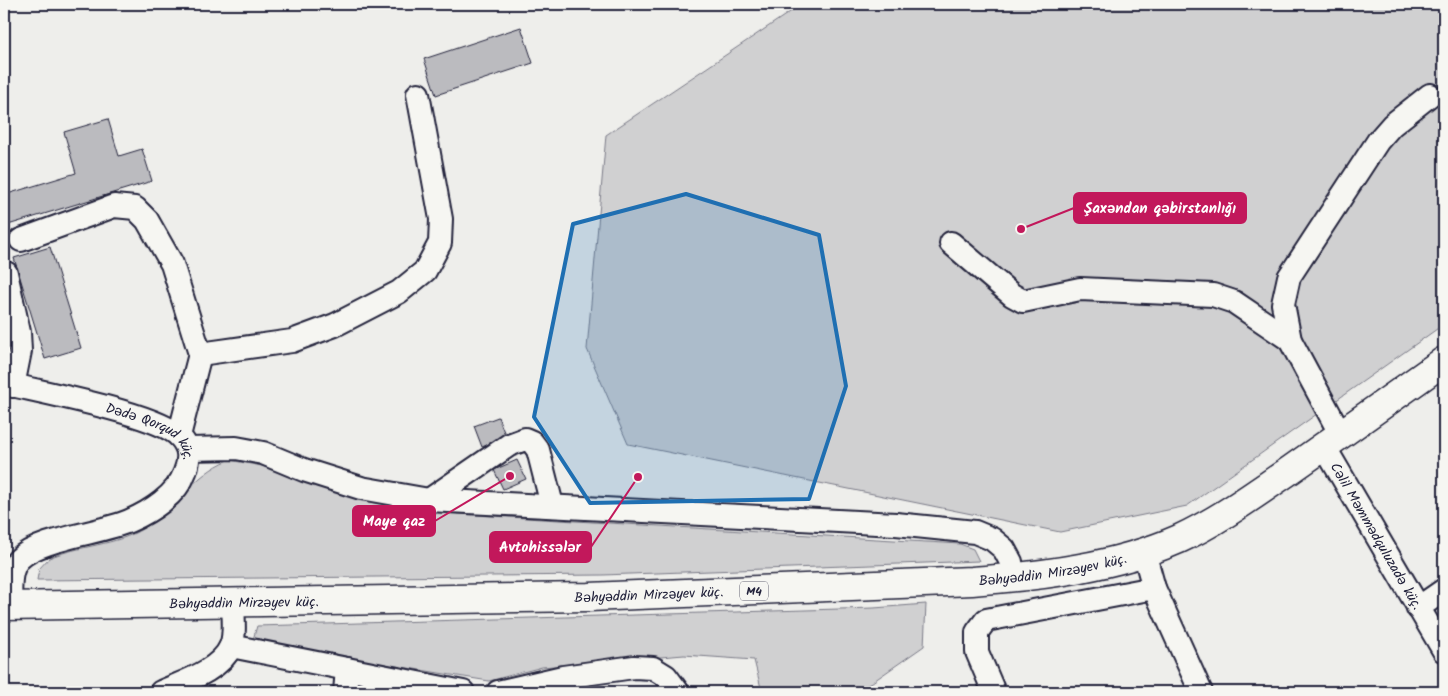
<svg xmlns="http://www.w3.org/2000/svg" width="1448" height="696" viewBox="0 0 1448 696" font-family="Kalam,sans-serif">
<rect width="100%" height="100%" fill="#eeeeeb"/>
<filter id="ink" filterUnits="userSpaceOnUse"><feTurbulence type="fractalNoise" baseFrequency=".02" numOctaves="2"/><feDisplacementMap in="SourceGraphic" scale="10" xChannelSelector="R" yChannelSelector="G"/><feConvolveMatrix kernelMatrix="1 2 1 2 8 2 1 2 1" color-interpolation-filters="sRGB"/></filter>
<g filter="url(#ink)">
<path fill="#d0d0d1" stroke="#797986" d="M802,4H1444V324L1187,506L1060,532L628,444L587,349L606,135Z
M229,460L262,466L357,499L408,511L960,544L973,549L979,561L603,575L37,580L39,569L49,558C79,545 116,546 144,528C175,508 194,474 229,460Z
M926,604L924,646L858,692H762L754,660L684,655L542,667L489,681L252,643L257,626L874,608Z"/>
<path fill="#bbbbbf" stroke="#22223b" d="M521,27L533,63L436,95L424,59Z
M108,119L119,156L142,149L152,181L8,225L4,213V195L76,173L64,132Z
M50,247L81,348L45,359L14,258Z
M498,417L506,437L482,447L474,426Z
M517,460L526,479L503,489L494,470Z"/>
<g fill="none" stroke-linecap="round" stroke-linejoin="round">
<g stroke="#22223b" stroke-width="26">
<g id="minor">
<path d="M21,240L114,206L135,208L147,220L172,264L200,354L179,436"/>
<path d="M951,243L1012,295L1023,301L1080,289L1213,295L1234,302L1290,340"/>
<path d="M6,273L19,332L20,351L13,386"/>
<path d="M200,354L292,341L335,325L399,292L425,271L440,243L441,219L418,94"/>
<path id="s1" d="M4,383C39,392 159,414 180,437C190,448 190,459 185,472C177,495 150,512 129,521C101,533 38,539 19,559C8,571 11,590 10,606"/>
<path d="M1341,435L1290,340L1283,304L1289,277L1378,141L1392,125L1430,95"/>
<path id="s2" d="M1324,446L1444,651"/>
<path d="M188,449L236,448L263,453L304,470L361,488L429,500L896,524L975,532L992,539L1004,549L1011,562L1014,578"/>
<path d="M429,500L509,445L525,439L532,442L538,450L552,505"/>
<path d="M1144,552L1154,588L1201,692"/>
<path d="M1418,608L1444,590"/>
<path d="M231,646L463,692"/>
<path d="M161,692C183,682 220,671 231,646C236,633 233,616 233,603"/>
<path d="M345,692L347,669"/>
<path d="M498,692L563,677L634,667L653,668L666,676L678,692"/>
<path d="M994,692L977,652V632L986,620L1154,588"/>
</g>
</g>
<g stroke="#22223b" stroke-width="31">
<g id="highway">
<path id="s3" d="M4,606L589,597L972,581C1041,576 1115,567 1179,539C1218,521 1252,496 1286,473C1339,436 1392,398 1444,361"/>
</g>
</g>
<use href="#minor" stroke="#f6f6f2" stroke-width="22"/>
<use href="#highway" stroke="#f6f6f2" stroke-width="28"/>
</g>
</g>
<path fill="#1f6fb2" fill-opacity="0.2" stroke="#1f6fb2" stroke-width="4" stroke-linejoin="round" d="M686,194L819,235L846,386L809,499L590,503L534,417L573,224Z"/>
<g text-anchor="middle" stroke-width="4" stroke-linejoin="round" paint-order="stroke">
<rect fill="#f6f6f2" stroke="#626272" stroke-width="1" x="740" y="581.5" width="28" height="19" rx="4"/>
<g font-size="12" font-weight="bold" fill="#22223b">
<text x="754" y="595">M4</text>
</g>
<g font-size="14" fill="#22223b" stroke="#f6f6f2">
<text dy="5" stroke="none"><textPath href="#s1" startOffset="158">Dədə Qorqud küç.</textPath></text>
<text dy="5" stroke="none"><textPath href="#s2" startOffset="104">Cəlil Məmmədquluzadə küç.</textPath></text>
<text dy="5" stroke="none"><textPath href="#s3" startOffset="1050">Bəhyəddin Mirzəyev küç.</textPath></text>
<text dy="5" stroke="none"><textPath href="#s3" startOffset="645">Bəhyəddin Mirzəyev küç.</textPath></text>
<text dy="5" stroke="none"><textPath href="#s3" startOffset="240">Bəhyəddin Mirzəyev küç.</textPath></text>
</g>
</g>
<path fill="none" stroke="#c2185b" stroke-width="2" d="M1021 229L1074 208M510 476L435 521M638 477L591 547"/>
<g fill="#c2185b" stroke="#f6f6f2" stroke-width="2">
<circle cx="1021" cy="229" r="5"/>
<circle cx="510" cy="476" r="5"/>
<circle cx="638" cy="477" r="5"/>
</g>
<g fill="#c2185b" stroke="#c2185b" stroke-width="2">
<rect x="1074" y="193" width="172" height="30" rx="5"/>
<rect x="353" y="506" width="82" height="30" rx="5"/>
<rect x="490" y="532" width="101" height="30" rx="5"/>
</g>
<g font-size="15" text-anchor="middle" font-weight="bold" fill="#fff">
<text x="1160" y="213">Şaxəndan qəbirstanlığı</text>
<text x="394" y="526">Maye qaz</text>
<text x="540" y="552">Avtohissələr</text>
</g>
<rect width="1448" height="696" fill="none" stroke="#f6f6f2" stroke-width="20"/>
<rect x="10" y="10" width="1428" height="676" fill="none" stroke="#22223b" stroke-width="2" filter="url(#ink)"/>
</svg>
